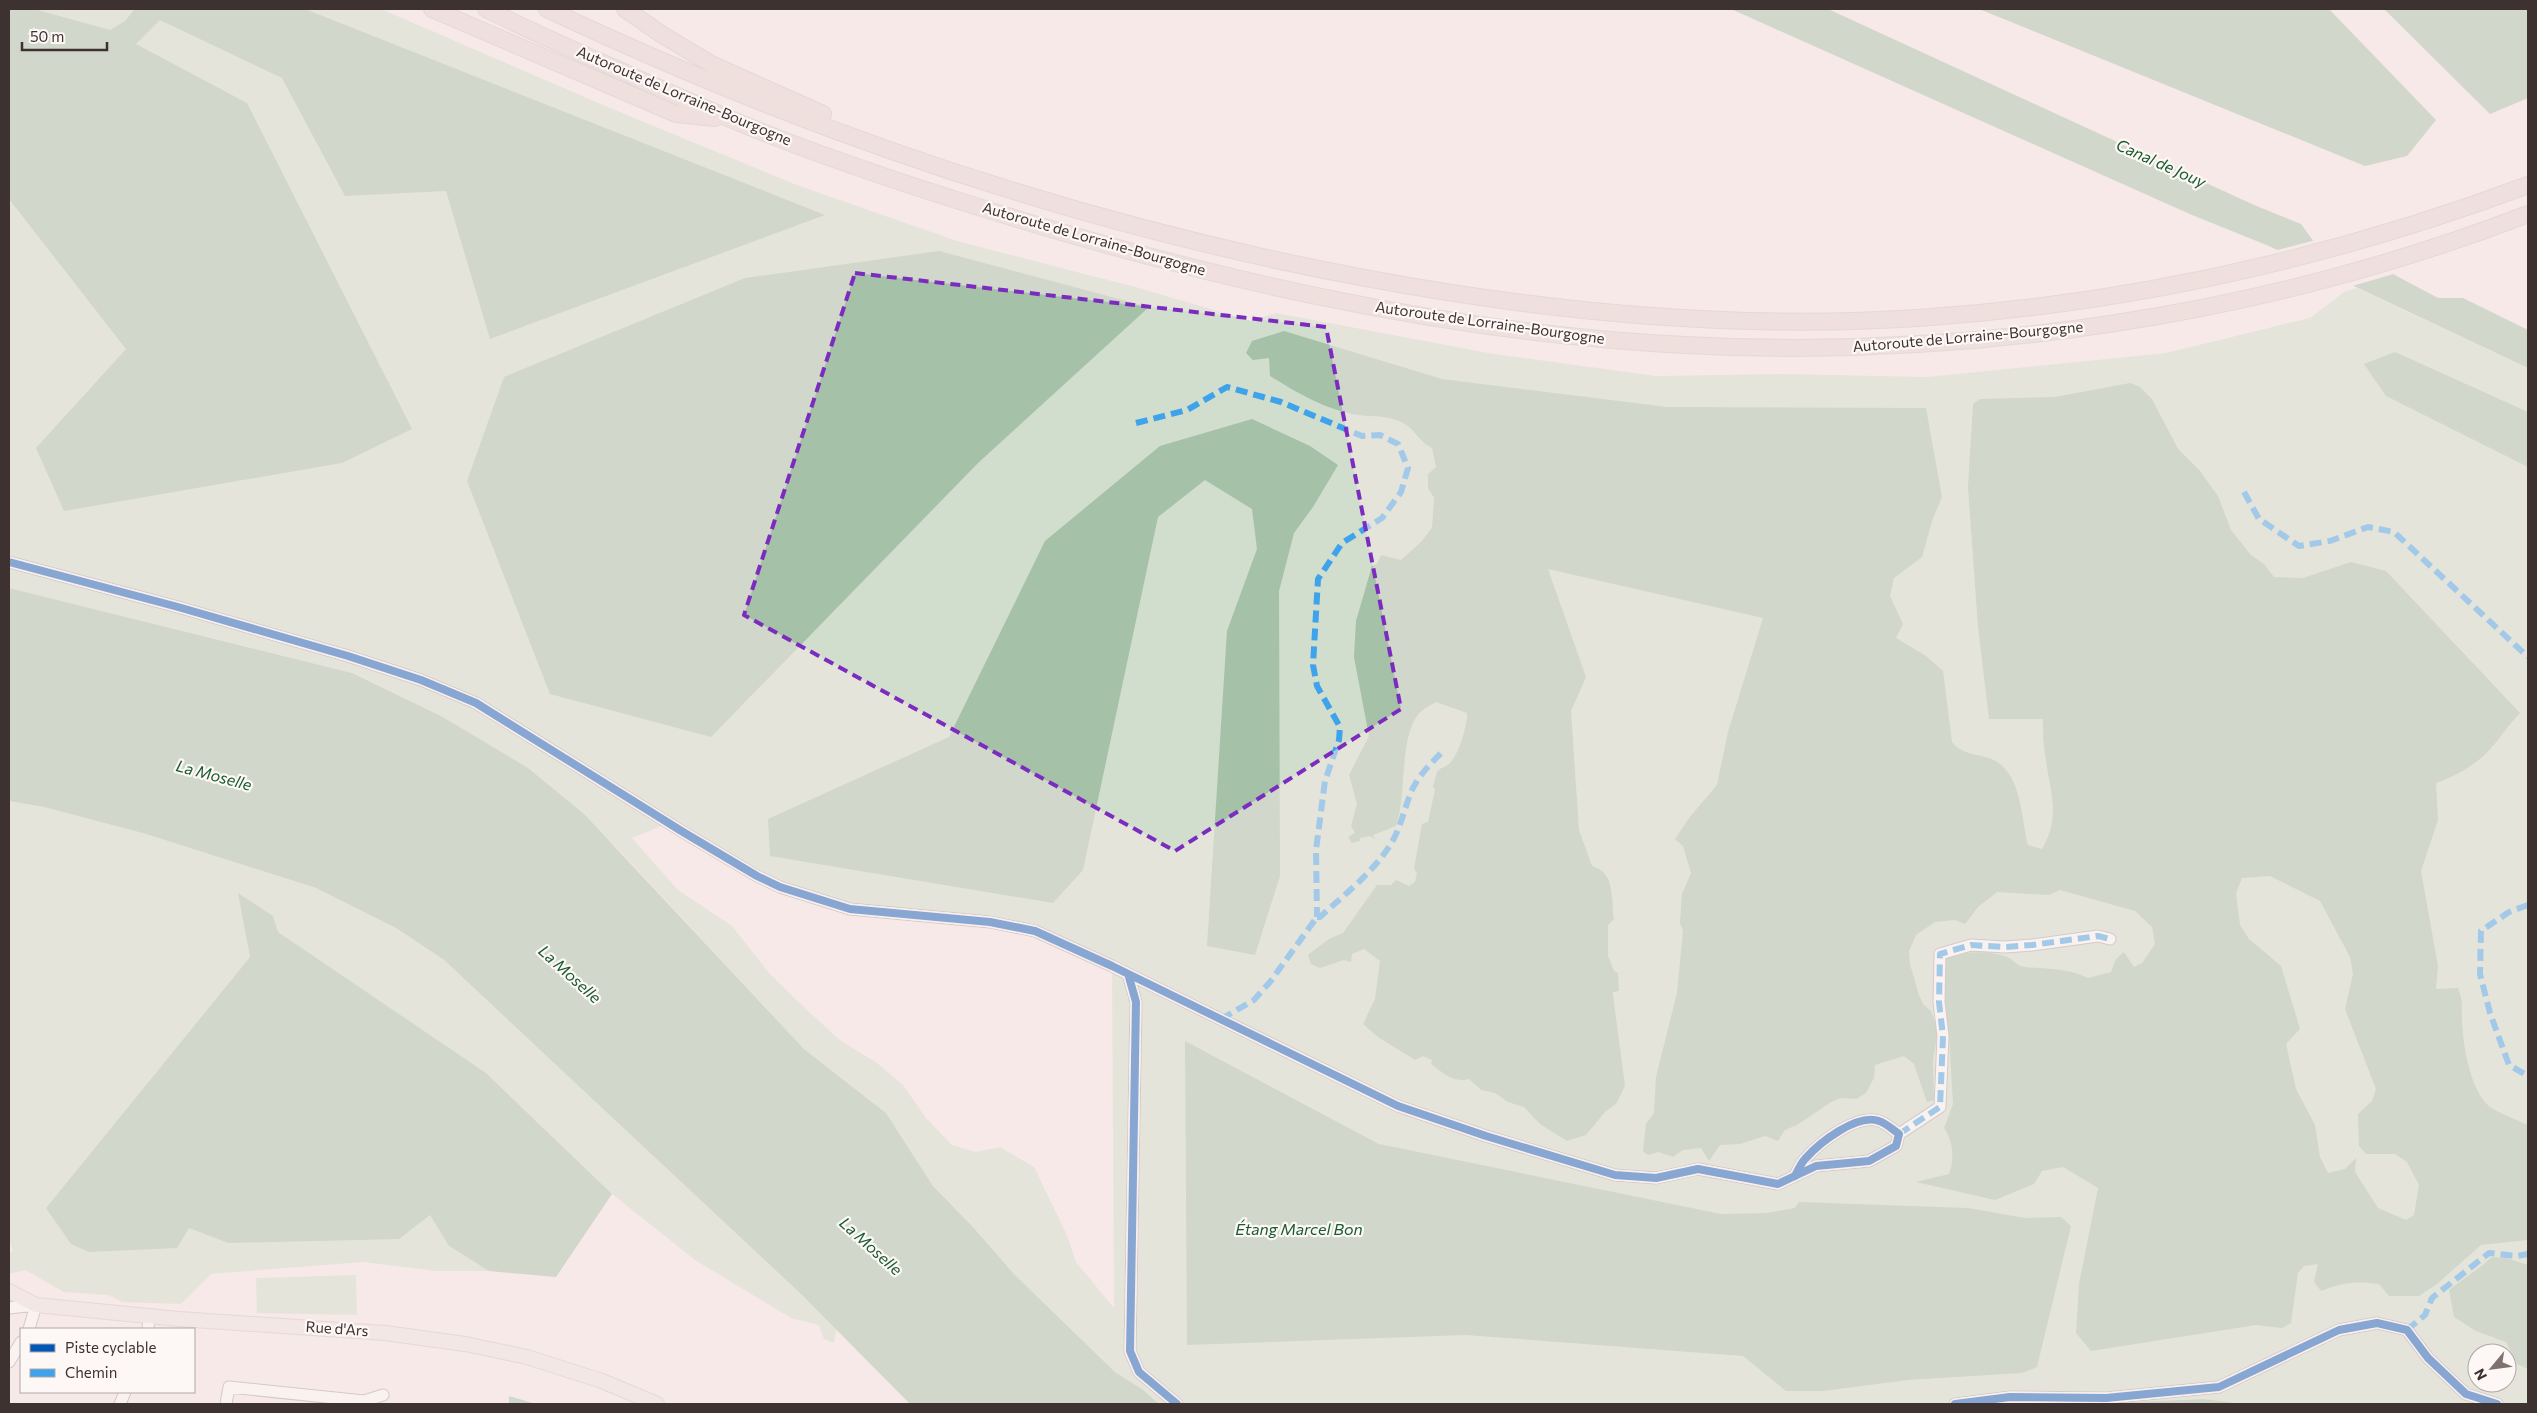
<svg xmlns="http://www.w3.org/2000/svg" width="2537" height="1413" viewBox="0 0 2537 1413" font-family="Commissioner,sans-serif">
<rect width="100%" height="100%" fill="#f6e9e7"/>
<path fill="#d1ddcd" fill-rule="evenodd" d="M9,9H381L610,108L794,184L957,241L1139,288L1251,321L1276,313L1494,354L1656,376L1786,374L1926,377L2166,353L2310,318L2344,292L2357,288L2528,368V1404H2244L2204,1399L2086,1404H1159L1142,1389L1115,1372L1014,1274L973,1227L933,1186L886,1113L804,1049L614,845L466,732L441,716L352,673L9,588ZM668,823L780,887L850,909L1035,931L1112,966L1114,1308L1076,1262L1066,1233L1034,1167L1000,1147L976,1152L952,1145L926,1118L903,1085L877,1063L841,1041L808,1011L770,974L732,926L678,890L632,838ZM2477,1353H2507V1383H2477Z
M9,801L44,807L146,834L316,888L396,928L444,960L802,1295L836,1329L834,1343L824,1339L819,1325L791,1318L695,1260L612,1194L486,1073L277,932L273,916L239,894L250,957L46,1208L188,1227L228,1243L431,1215L449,1246L489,1271H436L363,1262L211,1274L181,1304L122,1302L109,1295L64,1292L25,1270L9,1274V1253L13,1251L9,1240Z
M356,1275L357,1315L257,1313L256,1278Z"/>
<path fill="#a5c1a7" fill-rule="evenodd" d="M11,9H34L110,30L125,21L135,9H305L825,215L490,339L446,191L345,196L282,78L160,20L136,44L247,103L412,429L342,463L64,511L36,448L126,349L9,199V12Z
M1731,9H1828L2254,205L2301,224L2314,242L2391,273L2438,298H2463L2528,330V368L2269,246L2192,215Z
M1979,9H2329L2436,120L2407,156L2365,166Z
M2384,9H2528V98L2490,114Z
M939,251L1149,307L978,463L711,737L550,694L467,481L504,377L745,278Z
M1284,331L1442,379L1667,407L1926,408L1942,497L1933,518L1922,557L1894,578L1890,596L1903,624L1896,638L1926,656L1943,671L1952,742C1960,753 1974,754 1986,757C2023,768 2020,815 2028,845L2042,849C2062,815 2049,789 2045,754C2043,743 2043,731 2043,719H1989L1978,627L1968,487L1973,404L1980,399L2055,397L2130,383L2140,387L2152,399L2178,449L2200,471L2218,496L2231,530L2251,555L2264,564L2274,577L2303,578L2351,562L2386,571L2520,713C2509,724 2502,736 2492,747C2479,763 2456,776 2436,783L2438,820L2421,871L2438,966L2436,989L2458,988C2464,1004 2461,1006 2462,1021C2463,1046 2471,1096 2493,1109C2504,1115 2517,1120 2528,1125V1240L2481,1245L2437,1284L2419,1296H2389L2379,1284C2358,1281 2342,1282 2321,1291L2314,1282L2318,1264L2304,1266L2298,1273L2291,1323L2282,1328L2256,1325L2091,1351L2076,1333L2079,1284L2098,1188L2063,1167L2042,1171L2034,1184L1995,1200L1916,1182L1949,1174C1955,1159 1953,1141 1944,1128L1953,1104L1949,1034L1941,1005L1942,958C1962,952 1987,949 2007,957C2013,959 2017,966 2024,967C2047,969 2067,968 2088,978L2111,972L2116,959L2124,952L2134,967L2142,963L2155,944L2152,927L2135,911L2060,890L2049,895L1997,892L1978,907L1965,924L1955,920L1935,922L1916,935L1909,951L1910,964L1919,995L1923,1004L1931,1011L1938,1031L1933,1060L1934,1100L1927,1102L1914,1064L1904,1056L1875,1065L1874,1078L1866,1093L1856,1099L1841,1098L1831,1102L1797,1125L1785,1130L1778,1141L1765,1136L1740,1144L1720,1145L1709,1161L1701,1148L1683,1150L1673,1157L1658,1152L1648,1155L1643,1151L1646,1124L1654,1113L1656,1077L1677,993L1683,931L1680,923L1682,894L1691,873L1683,846L1675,839L1689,818L1717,785L1728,732L1763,618L1548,569L1586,677L1571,711L1579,830L1592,866C1616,873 1611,900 1614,919L1608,925V956L1614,971L1618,973L1619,991L1613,992V995L1625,1086L1616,1104L1605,1112L1586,1135L1567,1141L1540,1124L1524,1107L1508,1102L1495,1093L1481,1090L1469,1079C1453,1083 1443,1073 1431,1064L1432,1060L1423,1056L1415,1060L1378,1037L1363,1024L1375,999L1380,961L1364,949L1352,954L1351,962L1344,960L1320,968L1311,964L1308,955L1329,939L1343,933L1377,885H1391L1396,880L1409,886L1415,882L1417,873L1414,869L1422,824L1428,822L1435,790L1433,787L1437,772C1441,767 1446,767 1450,763C1458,756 1468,724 1467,713L1436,702C1429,706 1422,709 1417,716C1399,742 1407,795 1396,826L1373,835L1375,839L1370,836L1360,838V841L1352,843L1348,837L1355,833L1351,826L1357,804L1349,775L1369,736L1354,657L1356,621L1372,566L1377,564L1381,555L1401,560L1421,542L1432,528L1434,498L1428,488V474L1436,467L1432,448C1419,442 1415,429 1403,423C1389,415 1373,417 1358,415C1326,410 1296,392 1270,376L1269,358L1253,360L1246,353L1252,341ZM2270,876L2320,901L2350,957L2353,974L2345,1009L2376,1089L2372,1101L2358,1114L2359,1146L2366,1154H2395L2407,1162L2419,1185L2414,1215L2406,1220L2378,1208L2355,1172L2356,1158L2345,1169L2328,1173L2320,1157L2315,1125L2296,1089L2286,1044L2300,1029L2281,966L2249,939L2240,925L2236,893L2242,878Z
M2395,352L2528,412V467L2386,396L2364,364Z
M1252,419L1310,446L1338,465L1313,507L1294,533L1279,591L1280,876L1255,955L1207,946L1227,631L1257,549L1252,509L1205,480L1158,517L1083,870L1053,903L770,856L768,819L949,737L1045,541L1160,446Z
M9,588L352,673L441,716L528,768L584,814L804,1049L886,1113L933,1186L973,1227L1014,1274L1115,1372L1142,1389L1159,1404H910L802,1295L444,960L396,928L316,888L146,834L44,807L9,801Z
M238,893L273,916L278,932L486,1073L612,1194L556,1277L489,1271L449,1246L430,1215L399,1239L228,1243L189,1228L177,1248L89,1252L71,1244L46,1208L250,957Z
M1185,1041L1379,1144L1721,1214L1767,1213L1795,1208L1799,1202L1968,1208L2025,1218L2061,1217L2071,1226L2037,1367L2022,1373L1908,1380L1823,1391H1786L1743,1356L1466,1335L1187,1345Z
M2492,1257L2507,1258L2528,1265V1369L2517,1364L2506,1342L2476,1331L2454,1317L2449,1290C2464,1278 2478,1270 2492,1257Z
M509,1396L536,1404H509Z
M2204,1399L2244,1404H2086Z"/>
<path fill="#f6e9e7" d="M2316,240L2392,271L2397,273L2349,287L2274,251Z"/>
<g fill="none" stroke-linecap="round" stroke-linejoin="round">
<g stroke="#aea4a2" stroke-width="13">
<path id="minor" d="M9,562L178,607L348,656L421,680L476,703L683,832L757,876L780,887L850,909L990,922L1035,931L1112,966L1398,1106L1486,1136L1615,1175L1656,1178L1698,1169L1778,1184L1816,1166L1869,1161L1896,1146L1899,1134C1893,1130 1886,1123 1879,1121C1857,1113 1819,1143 1805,1159C1801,1163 1798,1170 1795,1176
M1129,977L1136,1002L1130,1351L1139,1372L1177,1404
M1899,1134L1940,1107L1943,1036L1939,1002L1940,954L1971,945L2005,947L2032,945L2098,936L2110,939
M9,1308L36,1305L29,1329
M148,1329L149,1316
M9,1362L21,1342
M120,1404L125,1392
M226,1404L229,1387L364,1401L383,1395
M1955,1404L2010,1397L2106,1398L2219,1387L2339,1330L2377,1323L2407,1330L2428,1358L2466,1394L2497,1404"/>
</g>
<g stroke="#cdc6c5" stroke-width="16">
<path id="major" d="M9,1291L36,1305L179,1319L385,1333L465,1344L527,1357L602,1381L657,1404"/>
</g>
<g stroke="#cdc6c5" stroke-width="18">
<path id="highway" d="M432,9L676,114L715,118
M486,9C530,31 576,51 621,71C657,87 692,103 728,118C813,154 901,183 988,210C1214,280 1448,333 1685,345C1967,360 2264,316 2528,214
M547,9C807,132 1082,225 1365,278C1547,312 1733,330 1918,318C2129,304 2330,259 2528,185
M625,9L661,34L711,64L823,114"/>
</g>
<use href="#minor" stroke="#fefcfb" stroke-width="11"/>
<use href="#major" stroke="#efe4e3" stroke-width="14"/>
<use href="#highway" stroke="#e6d4d2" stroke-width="16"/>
<path stroke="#3fa3eb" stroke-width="6" stroke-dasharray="12 6" stroke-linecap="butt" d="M1136,423L1187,410L1227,387L1281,402L1362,436L1380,435L1398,444L1408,468L1401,492L1382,518L1342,543L1318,579L1313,665L1317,686L1340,727L1339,740L1325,781L1316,850L1317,917
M2244,492L2259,519L2299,546L2330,541L2368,527L2394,532L2528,657
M2528,905L2509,912L2481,931L2480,974L2490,1013L2509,1065L2528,1076
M1317,917H1320C1345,894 1374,872 1392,842C1401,826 1404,810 1411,792C1418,776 1431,763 1444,750
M1221,1019L1254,1000L1270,982L1317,917
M1899,1134L1940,1107L1943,1036L1939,1002L1940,954L1971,945L2005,947L2032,945L2098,936L2110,939
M2407,1330L2425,1315L2432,1298L2489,1253L2517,1256L2528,1254"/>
<g stroke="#fdf7f6" stroke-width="11">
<path id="cycleway" d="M9,562L178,607L348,656L421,680L476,703L683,832L757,876L780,887L850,909L990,922L1035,931L1112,966L1398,1106L1486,1136L1615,1175L1656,1178L1698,1169L1778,1184L1816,1166L1869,1161L1896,1146L1899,1134C1893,1130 1886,1123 1879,1121C1857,1113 1819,1143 1805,1159C1801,1163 1798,1170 1795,1176
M1129,977L1136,1002L1130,1351L1139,1372L1177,1404
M1955,1404L2010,1397L2106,1398L2219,1387L2339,1330L2377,1323L2407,1330L2428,1358L2466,1394L2497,1404"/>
</g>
<use href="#cycleway" stroke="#0057b8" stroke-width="8"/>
</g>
<path d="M0 0H2537V1413H0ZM855,273L1326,327L1401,709L1175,851L744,615Z" fill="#f6e9e7" fill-opacity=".55" fill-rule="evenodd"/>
<path fill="none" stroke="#7b2cbf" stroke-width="4" stroke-dasharray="10 6" stroke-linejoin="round" d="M855,273L1326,327L1401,709L1175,851L744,615Z"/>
<g text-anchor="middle" stroke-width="4.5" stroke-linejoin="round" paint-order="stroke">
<g font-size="15" fill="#3d3230" stroke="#fdf7f6">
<text transform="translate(684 96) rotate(23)" y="5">Autoroute de Lorraine-Bourgogne</text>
<text transform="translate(1094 239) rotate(16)" y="5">Autoroute de Lorraine-Bourgogne</text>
<text transform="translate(1490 323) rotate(8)" y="5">Autoroute de Lorraine-Bourgogne</text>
<text transform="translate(1968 337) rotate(-5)" y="5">Autoroute de Lorraine-Bourgogne</text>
<text transform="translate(337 1329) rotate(4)" y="5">Rue d'Ars</text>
</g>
<g font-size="16" font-style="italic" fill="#165c2c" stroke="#fdf7f6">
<text transform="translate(2161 163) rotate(24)" y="6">Canal de Jouy</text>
<text transform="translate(214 775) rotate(15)" y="6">La Moselle</text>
<text transform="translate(570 974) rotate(42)" y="6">La Moselle</text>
<text x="1299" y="1235">Étang Marcel Bon</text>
<text transform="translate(871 1246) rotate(42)" y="6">La Moselle</text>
</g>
</g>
<rect width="2537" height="1413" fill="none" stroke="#3d3230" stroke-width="20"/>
<rect x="20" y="1328" width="175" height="65" fill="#fdf7f6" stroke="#b0a8a7"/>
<rect x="30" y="1344" width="25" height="8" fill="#0057b8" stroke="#b0a8a7"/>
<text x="65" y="1353" font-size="15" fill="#3d3230">Piste cyclable</text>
<rect x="30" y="1369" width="25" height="8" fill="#3fa3eb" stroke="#b0a8a7"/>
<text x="65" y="1378" font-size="15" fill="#3d3230">Chemin</text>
<g transform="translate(2492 1368) rotate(241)"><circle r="24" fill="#fdf7f6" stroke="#b0a8a7"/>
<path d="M0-4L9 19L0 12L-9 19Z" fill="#7e7270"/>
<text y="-8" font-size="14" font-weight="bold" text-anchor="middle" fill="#3d3230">N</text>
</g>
<path d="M22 42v8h85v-8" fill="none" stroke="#3d3230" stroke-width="2.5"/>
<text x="30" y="42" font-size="15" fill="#3d3230" stroke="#fdf7f6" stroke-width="4" paint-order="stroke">50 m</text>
</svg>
